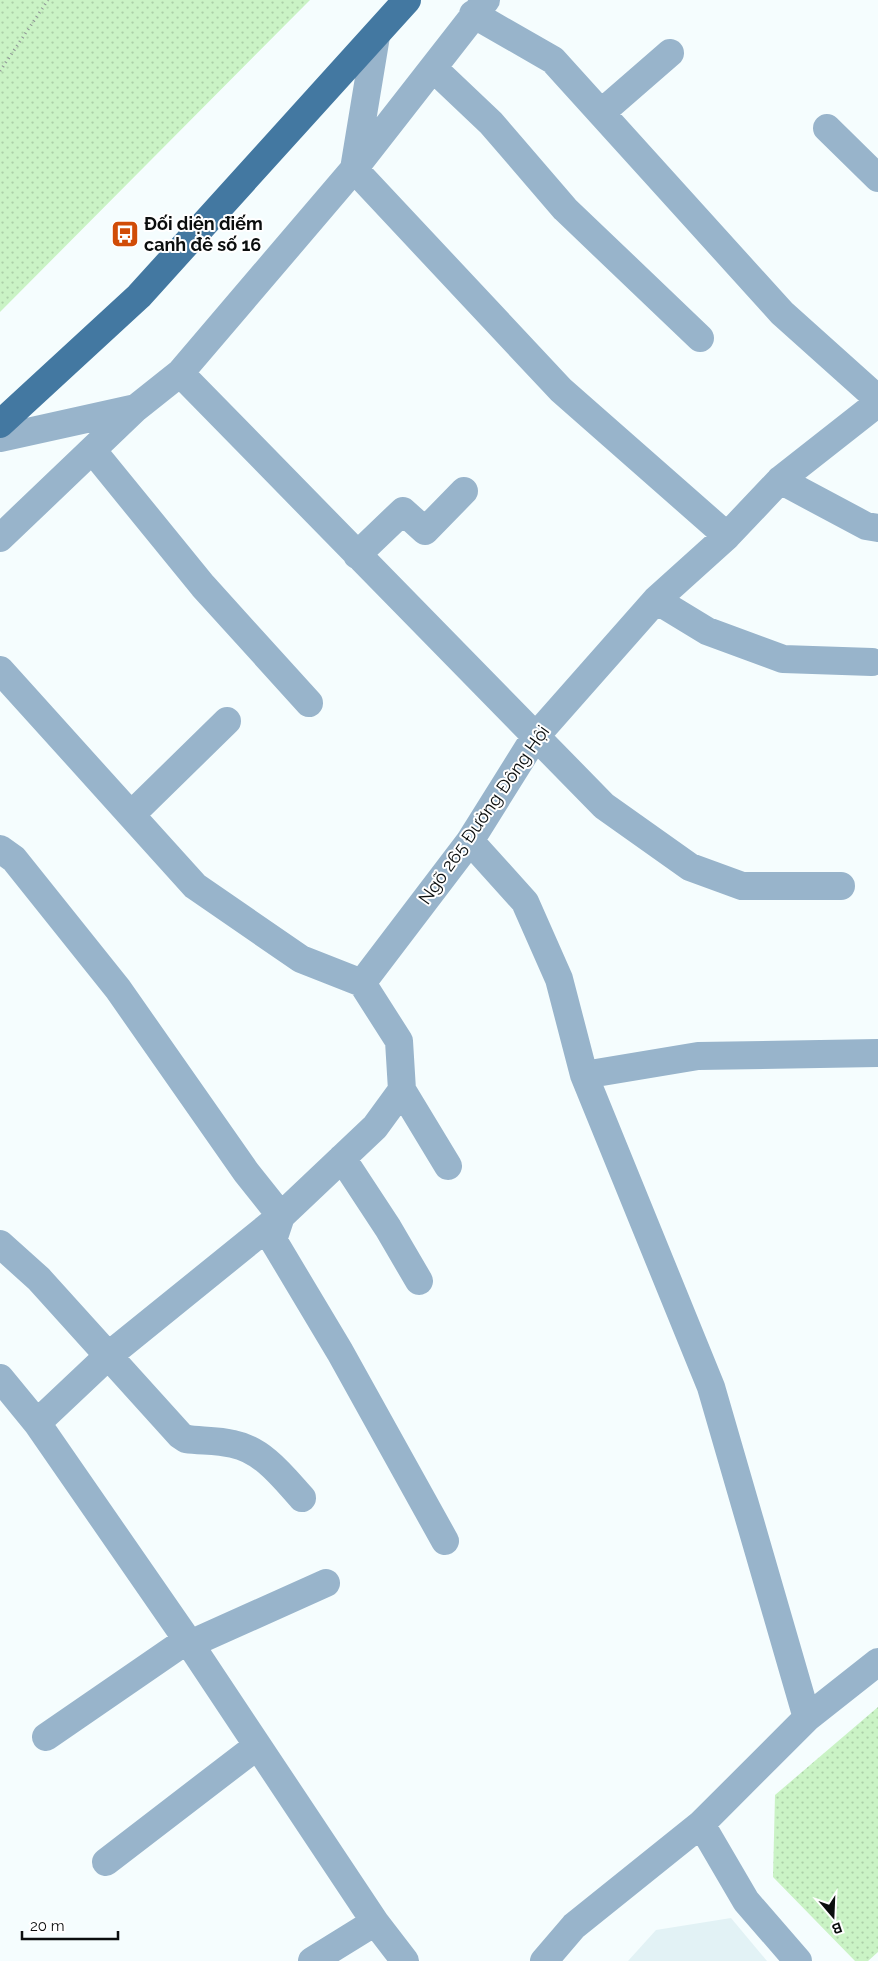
<svg xmlns="http://www.w3.org/2000/svg" width="878" height="1961" viewBox="0 0 878 1961" font-family="Raleway,sans-serif">
<defs>
<pattern id="garden-dots" width="8" height="8" patternUnits="userSpaceOnUse" patternTransform="scale(1.25)"><rect width="8" height="8" fill="#caf3c5"/><path d="M2 2h.1M6 6h.1" fill="none" stroke="#accfa8" stroke-width="1.8" stroke-linecap="round"/></pattern>
</defs>
<rect width="100%" height="100%" fill="#f5fdfe"/>
<path fill="#e2f2f5" d="M731,1918L767,1961H628L656,1930Z"/>
<path fill="url(#garden-dots)" d="M0,0H310L0,312Z
M878,1707V1952L868,1961H855L773,1877L775,1795Z"/>
<g fill="none" stroke-linecap="round" stroke-linejoin="round">
<path stroke="#8e9495" stroke-width="3" stroke-dasharray="1 4" stroke-linecap="butt" d="M0,71L48,0"/>
<path stroke="#98b4cb" stroke-width="28" d="M473,14L553,60L782,313L878,399
M376,36L354,169L561,390L727,536
M433,68L491,123L565,209L700,338
M601,113L670,53
M827,128L878,178
M180,373L604,806L690,867L742,886H841
M0,438L136,408
M93,451L203,586L309,703
M780,480L866,526L878,528
M0,538L136,408L180,373L354,169L486,0
M357,555L403,511L425,531L464,491
M656,600L707,631L783,659L872,662
M0,670L195,886L301,959L362,983L470,841L535,737L656,600L727,536L780,480L878,403
M131,815L227,721
M470,841L525,902L559,979L584,1075L711,1387L807,1718
M0,849L14,859L118,989L246,1172L281,1216L273,1240L340,1352L445,1541
M584,1075L698,1056L878,1053
M402,1090L448,1166
M342,1158L388,1228L419,1281
M0,1244L39,1279L180,1435L186,1439C201,1441 218,1440 233,1444C263,1450 283,1477 302,1498
M0,1378L37,1423L190,1644L375,1922L405,1961
M37,1423L108,1356L281,1216L375,1127L402,1090L399,1041L362,983
M190,1644L326,1583
M46,1737L187,1640
M701,1824L746,1901L798,1961
M106,1862L257,1746
M312,1961L375,1922
M544,1961L574,1926L701,1824L807,1718L878,1662"/>
<path stroke="#4378a1" stroke-width="28" d="M0,424L139,296L407,0"/>
</g>
<defs>
<g id="bus-square" transform="scale(1.4375)"><rect x="-9" y="-9" width="18" height="18" rx="4" fill="#d14c07" stroke="#fff"/><path d="M-5-6H5V4H4V6H2V4H-2V6H-4V4H-5ZM-3.5-4V0h7V-4ZM-3.5 1.2v1.5H-2V1.2ZM2 1.2v1.5H3.5V1.2Z" fill="#fff"/></g>
</defs>
<g fill-rule="evenodd">
<use href="#bus-square" x="125" y="234"/>
</g>
<g text-anchor="middle" stroke-width="4" stroke-linejoin="round" paint-order="stroke">
<g font-size="18" font-weight="bold" fill="#0b0e0e" stroke="#fff" text-anchor="start">
<text x="144" y="230">Đối diện điếm<tspan x="144" dy="21">canh đê số 16</tspan></text>
</g>
<g font-size="18" fill="#0b0e0e" stroke="#fff">
<text transform="translate(484 815) rotate(-55)" y="6">Ngõ 265 Đường Đông Hội</text>
</g>
</g>
<g transform="translate(833 1916) rotate(161)" stroke="#ffffff" stroke-width="4" paint-order="stroke">
<path d="M0-4L9 19L0 12L-9 19Z" fill="#0b0e0e"/>
<text y="-8" font-size="14" font-weight="bold" text-anchor="middle" fill="#0b0e0e">B</text>
</g>
<path d="M22 1931v8h96v-8" fill="none" stroke="#0b0e0e" stroke-width="2.5"/>
<text x="30" y="1931" font-size="15" fill="#0b0e0e" stroke="#ffffff" stroke-width="4" paint-order="stroke">20 m</text>
</svg>
